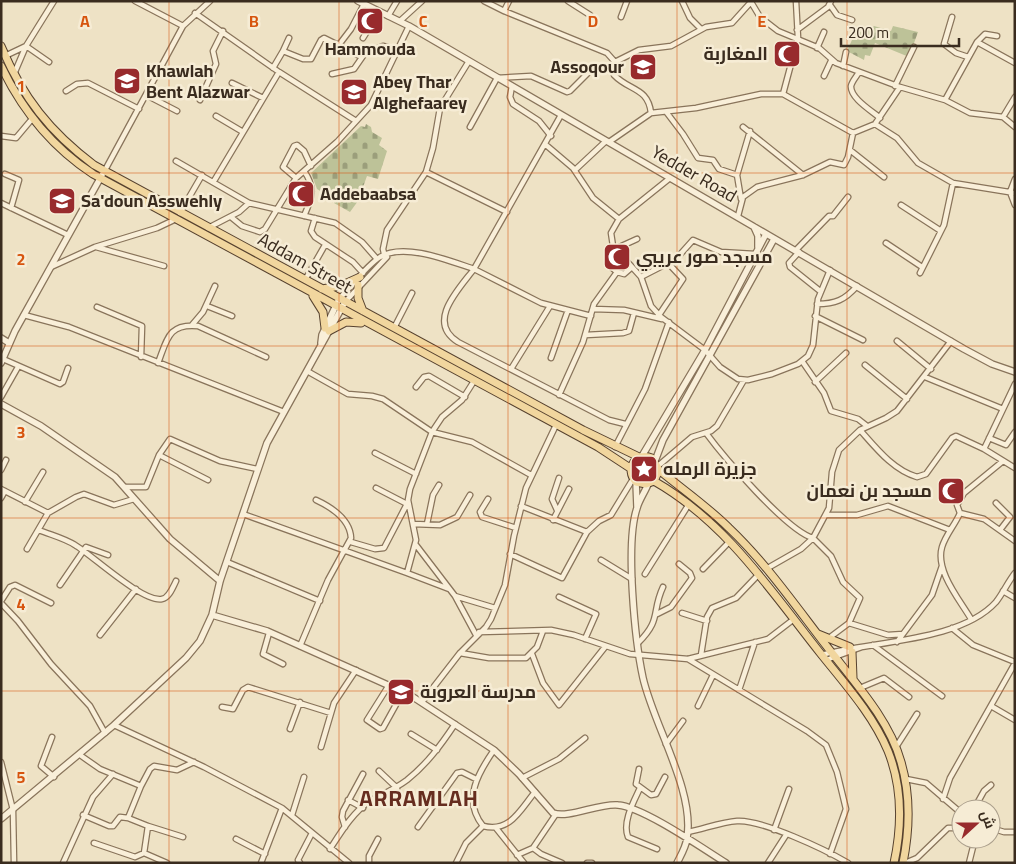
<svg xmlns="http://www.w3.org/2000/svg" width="1016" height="864" viewBox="0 0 1016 864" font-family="Georgia,Cairo,serif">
<defs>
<pattern id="cemetery-stones" width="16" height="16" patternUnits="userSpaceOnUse" patternTransform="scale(1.25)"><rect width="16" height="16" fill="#bdc298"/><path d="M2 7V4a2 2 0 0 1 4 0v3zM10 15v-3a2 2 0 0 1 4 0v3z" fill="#9b9e7b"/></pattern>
</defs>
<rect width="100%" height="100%" fill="#eee2c5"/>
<path fill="url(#cemetery-stones)" d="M874,26L891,31L893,26L918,32L909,57L875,43L870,56L865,55L864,60L847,51L856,31L861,32L865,27L871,29Z
M366,124L371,127L372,132L382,138L379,145L387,151L378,179L367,176L358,201L350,212L334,203L335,200L317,189L311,173L361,126L365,127Z"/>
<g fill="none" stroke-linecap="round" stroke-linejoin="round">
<g stroke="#89745b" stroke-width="7">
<path id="minor" d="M135,1L183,26
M484,1L504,11
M509,1L504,11L607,53L615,62L612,69L614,75C629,91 648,87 651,113
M568,1L590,15
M682,1L690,18L701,29
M796,1L798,38L783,94L853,133
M830,5L837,15L852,20
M195,13L279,72L356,121
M388,16L397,1
M621,17L627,1
M952,17L944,44L956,53L968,57
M400,21L422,1
M797,30L828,7L831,1
M363,38L379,12
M977,42L1015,63
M26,46L49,62
M338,46L351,29L364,4
M817,48L824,32
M283,51L289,38
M5,56L26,46
M615,62L639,50L671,46L706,27L732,23L751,2L760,17L778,31L819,48L836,63L900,87
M843,66L846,52
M273,68L283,51L303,59H311L321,40L324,38L360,56L383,46L398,50
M859,72C857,76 852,81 851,86C850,98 872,111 880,118
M14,74L26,46L54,1
M332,74L354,69L363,56
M824,76L831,61
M232,83L263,98
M512,86L510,97L513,104L539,121L551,136
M895,86L914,47
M66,91L77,84L88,83L139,109
M146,95L177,111
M200,100L216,64L213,51L223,31
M945,100L977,42L985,34L997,36
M667,113L683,134L698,158L713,160L719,169L737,175
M216,116L243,132
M1003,117L1015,97
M875,124L897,138L918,163L953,183L1015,193
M470,127L497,78L531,76L567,92L570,91L589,72
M743,127L803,175
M1,136L16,138L32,119
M609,142L651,113L696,108L761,94H783
M546,145L573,168L593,198L619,219L670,178
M850,150L884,177
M176,161L249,203L335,223L362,242L377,259
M575,170L606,141
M104,172L183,26L210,1
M426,172L507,212
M5,174L19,180L11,208
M296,178L283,167L294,146L297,145L304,151L311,166
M1015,179L1010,192L1015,205
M214,181L279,72
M741,199L737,175L750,131
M1,203L68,235
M901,205L941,231
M180,213L202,175
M304,216C312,198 316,188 304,171
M738,216L743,197L757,187L803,175L830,162L844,165L848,157L853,133L875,124L900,87L945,100L970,113L1003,117L1015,127
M231,217L242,226L260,232L265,229L296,178L337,142L371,105L409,26
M315,218L311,231L315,237L353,262L363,273
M619,219L611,233L613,246L641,277L651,306L661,317L705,350L720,367L738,379L748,380L772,374L798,364L808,356L813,345L818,299L830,270
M208,228L239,212L249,203
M886,243L922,267
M96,247L164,266
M796,250L829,216H833L848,197
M799,252L789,263L790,267L820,291
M385,258L383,249L387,230L426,172L433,148L440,108L469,61
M51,267L95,247L157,228L176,219
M617,272L624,274L632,267
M920,273L944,225L953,183
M641,277L676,259L693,240L721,252L755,254
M305,280L325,245
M339,299C352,286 365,267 380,257C404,242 450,261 474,269L561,115
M345,302L387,257
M817,304C835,304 845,300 857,286
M207,306L232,316
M97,307L142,326L141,357
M593,309L624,310L662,319
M24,315L69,327L284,412
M659,315L683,279L668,263
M591,316L541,303L474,269C458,290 426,322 458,342L609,420L625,424
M815,316L863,340
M192,325L203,312L215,286
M394,328L412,293
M586,335L623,333L629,331L634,313
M897,341L931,369
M551,358L568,310
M3,359L60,384L63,382L68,368
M802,361L824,393L831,411L858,419L867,426
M158,363C167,340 168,323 198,326L266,357
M865,365L907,399
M511,369L550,306
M307,371L348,394L372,396L383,399L432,432L472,442L531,475
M925,377L1003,409
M815,382L846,353
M416,387L424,377L429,376L465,397
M559,395L583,342L594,304L617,272L610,266L609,256L615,249L637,239
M1,397L18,367
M860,430C876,448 893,470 917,477L926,474L952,438L956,436L984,449L1015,468
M706,433C723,456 787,531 813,538L829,508L832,472L839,450L860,430L886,418L897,411L951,341
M989,438L1006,445L1015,432
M615,447L645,389L669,322
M984,449L1015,384
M375,453L416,474
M159,455L208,480
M1003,461L964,493L957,505L960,513L984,519L1015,541
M658,466L692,437L711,431L717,426L744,380
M1,470L6,460
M125,487H146L159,455L170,439L220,461L257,469
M376,488L407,504
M1,489L48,513
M1,498L5,491
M488,499L480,512L482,517L516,528
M25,502L43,472
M996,503L1010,517L1000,530
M521,506L587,532
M557,510L552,499L559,478
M960,513C955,525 946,534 942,547C935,571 960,600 971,619
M243,514L407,573L416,540L408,500L410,489L432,432L442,417L462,400L474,381
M827,515H857L888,506L950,530
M553,520L569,489
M413,524L440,525L457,517L470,495
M427,524L433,495L439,485
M39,530C51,535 64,538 75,545C92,555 143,603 162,599C169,598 173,587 176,581
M351,542L375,549L384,548L408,502
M416,545L455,596L476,635
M27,549L48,513L76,497L84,494L114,505L134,499
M510,554L562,578L587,532L599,521L611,515L633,479
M601,560L632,579
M227,562L320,601
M703,569L730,541
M766,569L801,549L813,538L831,556L843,582L860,598L849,623L829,638
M407,573L449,589
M645,574L689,504
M60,585L86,547L108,555
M1003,591L1015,598
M455,596L495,608
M559,597L596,614L585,639
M1,601L10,587L15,585L51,603
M1,603L18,621L51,664L90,706L105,733
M682,613L707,621
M657,614L671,607L692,578L690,573L679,564
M849,623L888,635L903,634
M952,628L973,645L1015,662
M479,632L551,630L574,635L630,654L688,659L768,639L794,619
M269,633L263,654L283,664
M100,635L136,589
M897,642L932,595L942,566
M638,643C662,619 651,613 663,587
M873,645L942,696
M300,646L328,580L351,538C350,519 331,507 316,500
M460,653L489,658H526L537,647L543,631
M532,654L543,683L559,705L605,647
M701,655L707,617L712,608L736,598L759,574
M821,655C871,641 960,642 996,602C1003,593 1008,582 1015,573
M688,659L807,731L826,745L837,772L846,809L830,854
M826,660L862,647
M389,685L367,720L380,729L383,728L403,692
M860,688L884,678L909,697
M739,690L755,642
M422,702L460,653L486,627L491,619L505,585L514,536L526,488L556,425
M698,706L713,675
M991,706L1015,720
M222,707L233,709L243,690L248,687L331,713
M114,725L204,767L282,808L349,863
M290,729L300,702
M411,734L437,750
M52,737L41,766L54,777
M666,744L683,721
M321,747L334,703L356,670
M896,747L917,714
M494,750C478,773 462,800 483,826C510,833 520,810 535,792
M80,755L100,769L141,786L150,769L154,766L177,770L194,762
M1,762L13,810L14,863
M639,769L636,784L651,795L656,794L665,777
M379,771L397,788
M522,778L559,759L585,738
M906,779L926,783L961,813
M640,788C634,801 622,822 628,837L657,849
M943,799L950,778L1015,663
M348,800L363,808
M974,809L984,791L991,785
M83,815L109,826H113L120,817L128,818L141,786
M292,815L304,777
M128,818L148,826L144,853
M148,826L183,837
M345,827L342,817L343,811L363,774
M418,827L457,773L462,772L476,779
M496,828L524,863
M991,828L1004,832H1015
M774,830L789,789
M688,832C704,829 721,822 737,821C761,819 826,850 848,863
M236,839L265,854
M94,843L135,857L144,853
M533,848L541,854L562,863
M330,849C341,832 353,812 370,801C383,794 395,789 407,780C427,764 441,745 455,724
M144,853L167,863
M517,855L533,848L556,814
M63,863L93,797L113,774
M261,863L282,808
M300,863L298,860L312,833
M369,863V856L378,839
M456,863L466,843L483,826
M587,863H592
M768,863L786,835
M905,863L917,858L948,828H961
M969,863L975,839"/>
</g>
<g stroke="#89745b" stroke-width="8">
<path id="tertiary" d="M358,1L409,26L964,349L992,364L1015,372
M754,227L758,236V247
M1,338L9,343
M321,343L322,335L339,299
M1,363L15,331L102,175
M1,404L41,426L115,477L170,539L220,581
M642,456L705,350L766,234
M655,461L663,440L774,239
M636,482L637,507
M648,484C645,492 639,500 637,508C625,543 635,641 643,678C654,726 695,791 687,838C686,847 681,855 677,863
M212,615L267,631L410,695L494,750L519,774L553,813C568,819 599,803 618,805C643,807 702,848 726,863
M1,819L114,725L186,658L200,641L212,615L220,581L267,443L345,302"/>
</g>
<g stroke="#57422f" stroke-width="9">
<path id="primary" d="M1,46C23,98 50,132 94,165L583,430L639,457
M1,66C22,110 52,147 93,174L598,447L630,468
M358,285V298L363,311
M322,289L340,286L360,277
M313,296L323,312L325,328
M329,331L346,322L361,323
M659,470L654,481L646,484L636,482C624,469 636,451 652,458L659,470C682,489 707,506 729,528C768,565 799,611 832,653C858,686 890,722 901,762C911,796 910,828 903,863
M654,481C726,522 771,591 821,654C845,684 873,715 888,751C902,786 902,826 894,863
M818,634L850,647
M852,652L853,678"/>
</g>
<use href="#minor" stroke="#f9efd9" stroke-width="4.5"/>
<use href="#tertiary" stroke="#f9efd9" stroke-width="5.5"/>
<use href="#primary" stroke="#f1d69e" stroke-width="7"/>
</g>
<path fill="none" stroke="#d7540e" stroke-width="1" stroke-opacity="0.55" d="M169,1V863M339,1V863M508,1V863M677,1V863M847,1V863M1,173H1015M1,346H1015M1,518H1015M1,691H1015"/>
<defs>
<g id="mosque-square" transform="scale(1.4375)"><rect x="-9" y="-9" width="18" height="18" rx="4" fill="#982b2d" stroke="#f6ecd5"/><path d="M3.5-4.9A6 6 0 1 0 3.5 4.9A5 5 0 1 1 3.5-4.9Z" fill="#fff"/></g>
<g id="school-square" transform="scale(1.4375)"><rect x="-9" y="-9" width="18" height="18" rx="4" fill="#982b2d" stroke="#f6ecd5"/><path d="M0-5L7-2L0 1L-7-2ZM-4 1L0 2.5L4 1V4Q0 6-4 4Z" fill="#fff"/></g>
<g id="sight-square" transform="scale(1.4375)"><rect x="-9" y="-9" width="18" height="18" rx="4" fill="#982b2d" stroke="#f6ecd5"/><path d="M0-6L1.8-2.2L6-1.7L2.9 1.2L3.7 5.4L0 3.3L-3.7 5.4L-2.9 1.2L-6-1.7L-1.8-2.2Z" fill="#fff"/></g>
</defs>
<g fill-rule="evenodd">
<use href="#mosque-square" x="370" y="21"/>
<use href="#mosque-square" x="787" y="54"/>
<use href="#school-square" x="643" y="67"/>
<use href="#school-square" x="127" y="81"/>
<use href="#school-square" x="354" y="92"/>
<use href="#mosque-square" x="301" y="194"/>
<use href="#school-square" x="62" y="201"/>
<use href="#mosque-square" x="617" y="257"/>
<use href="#sight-square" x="644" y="469"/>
<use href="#mosque-square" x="951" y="491"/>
<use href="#school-square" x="401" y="692"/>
</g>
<g text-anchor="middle" stroke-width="5" stroke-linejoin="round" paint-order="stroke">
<g font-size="18" font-weight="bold" fill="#3a2c1f" stroke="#f6ecd5" text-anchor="start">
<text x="370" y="55" text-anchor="middle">Hammouda</text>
<text x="768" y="60" text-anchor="end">المغاربة</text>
<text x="624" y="73" text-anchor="end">Assoqour</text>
<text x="146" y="77">Khawlah<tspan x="146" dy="21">Bent Alazwar</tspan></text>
<text x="373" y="88">Abey Thar<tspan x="373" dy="21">Alghefaarey</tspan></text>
<text x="320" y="200">Addebaabsa</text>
<text x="81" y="207">Sa'doun Asswehly</text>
<text x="636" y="263">مسجد صور عريبي</text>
<text x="663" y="475">جزيرة الرمله</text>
<text x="932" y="497" text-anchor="end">مسجد بن نعمان</text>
<text x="420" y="698">مدرسة العروبة</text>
</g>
<g font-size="18" fill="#3a2c1f" stroke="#f6ecd5">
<text transform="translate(694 174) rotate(30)" y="6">Yedder Road</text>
<text transform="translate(305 263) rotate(29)" y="6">Addam Street</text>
</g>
<g font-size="22" font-weight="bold" letter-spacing="1" fill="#662d1f" stroke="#f6ecd5">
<text x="419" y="806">ARRAMLAH</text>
</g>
</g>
<g font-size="16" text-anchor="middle" font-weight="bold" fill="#d7540e" stroke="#f6ecd5" stroke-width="5" stroke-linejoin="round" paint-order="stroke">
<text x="85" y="27">A</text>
<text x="254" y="27">B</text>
<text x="423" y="27">C</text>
<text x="593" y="27">D</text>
<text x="762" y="27">E</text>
<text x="21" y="92">1</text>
<text x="21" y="265">2</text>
<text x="21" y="438">3</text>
<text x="21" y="610">4</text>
<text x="21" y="783">5</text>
</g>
<rect width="1016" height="864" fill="none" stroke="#3a2c1f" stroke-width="5"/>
<g transform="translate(976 824) rotate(69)"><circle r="24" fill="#f6ecd5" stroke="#ab9f8c"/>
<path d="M0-4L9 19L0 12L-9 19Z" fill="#982b2d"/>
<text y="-8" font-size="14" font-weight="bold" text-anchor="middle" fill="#3a2c1f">ش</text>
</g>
<path d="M841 38v8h118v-8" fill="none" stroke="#3a2c1f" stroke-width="2.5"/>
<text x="848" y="38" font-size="15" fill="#3a2c1f" stroke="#f6ecd5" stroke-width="4" paint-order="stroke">200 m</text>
</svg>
